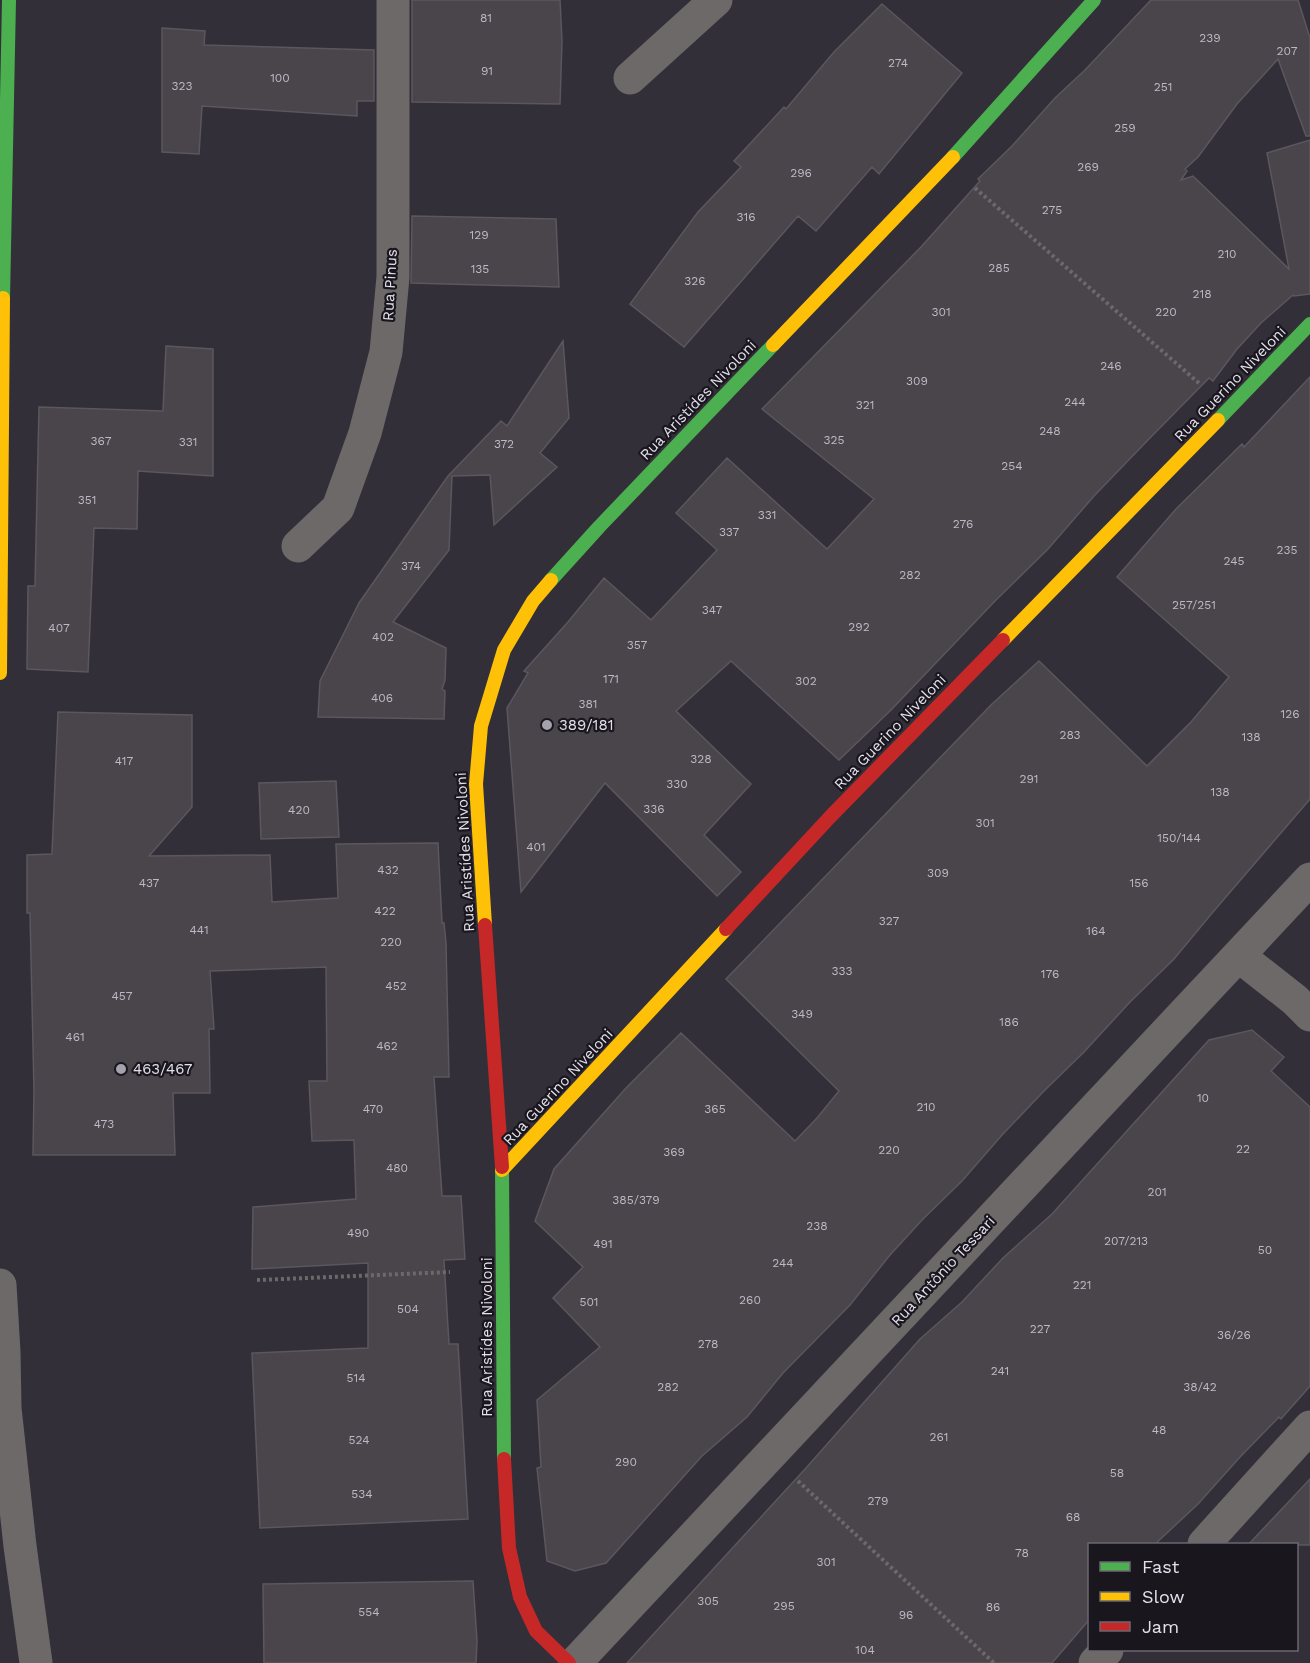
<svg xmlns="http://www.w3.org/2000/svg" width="1310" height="1663" viewBox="0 0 1310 1663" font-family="'Work Sans',sans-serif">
<rect width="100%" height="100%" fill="#332f39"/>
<path fill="#4a444b" stroke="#5c565e" stroke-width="1.5" d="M412,0H560L562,41L560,104L412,102Z
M1151,0H1298L1310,38V136H1306L1278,59L1237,104L1198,157L1185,169L1187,171L1181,180L1193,176L1289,269L1267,153L1310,140V294L1294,296L1293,295L1261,323L1237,349L1213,381L1209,378L1147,441L1094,496L1048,549L995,601L891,710L839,760L731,661L676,711L751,784L704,835L741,872L717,896L605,783L521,892L507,708L528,673L524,671L568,622L604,578L651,620L717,550L676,513L727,458L827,549L874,499L762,409L921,247L980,181L978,179L1012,146L1055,98L1085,70Z
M882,4L962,73L879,174L872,167L816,231L798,216L684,347L630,304L698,212L741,167L734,161L784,107L786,109L834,52Z
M162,28L205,31L204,45L374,50V101H357V116L202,106L199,154L162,152Z
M412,216L556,219L559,287L411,283Z
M563,341L569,418L540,453L557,467L494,525L490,475L452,476L449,550L393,622L446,648L445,680L442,689L445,691L444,719L318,717L320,681L359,603L448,476L501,421L507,426Z
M166,346L213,349V476L138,471L137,529L94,528L88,672L27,669L28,586H35L39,407L163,411Z
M1310,377V799L1213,912L1174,959L1130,1002L1084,1052L1044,1091L1002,1135L962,1181L923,1219L890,1255L850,1305L783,1373L747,1417L702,1456L606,1563L575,1571L547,1561L537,1468L541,1467L537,1400L600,1347L553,1298L583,1267L535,1221L554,1169L626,1088L681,1033L795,1141L817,1118L839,1091L726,979L992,704L1039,661L1147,766L1191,722L1229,677L1117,577L1176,509L1242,444L1244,447Z
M58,712L192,715V807L149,856L270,855L272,902L338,898L336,844L438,843L442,923H444L446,943L449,1077H434L442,1196H461L465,1259L444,1260L449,1344H458L468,1519L260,1528L252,1353L368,1348V1263L252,1269L253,1207L356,1199L354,1140L312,1141L309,1081H327L326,967L210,971L214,1029H209L210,1093H173L175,1155H33L34,1091L30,913H27V855L52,854Z
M336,781L339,837L261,839L259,783Z
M1252,1030L1284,1057L1271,1071L1310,1107V1386L1281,1419L1279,1417L1240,1457L1198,1504L1154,1545H1089V1620L1052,1663H627L806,1468L920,1339L962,1302L1003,1258L1052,1214L1209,1040Z
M1310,1479V1545H1248Z
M473,1581L477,1641L476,1663H264L263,1584Z"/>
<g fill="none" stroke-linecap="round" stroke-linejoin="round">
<path stroke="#6c696a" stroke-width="4" stroke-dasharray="3 3" stroke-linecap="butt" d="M975,188L1200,384
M257,1280L450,1272
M798,1481L994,1663"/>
<path stroke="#6e6969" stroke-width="33" d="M630,78L716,0
M298,546L338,508L365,433L386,352L393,277V0
M1239,956L1295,1000L1310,1015
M0,1285L4,1352L5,1408L20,1546L36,1663
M1204,1544L1310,1427
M575,1663L1310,879
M1095,1663L1107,1650"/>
<path stroke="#4caf50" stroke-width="14" d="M953,157L1094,0
M3,298L9,0
M1218,420L1310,324
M551,580L599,527L773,345
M502,1167L504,1459"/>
<path stroke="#ffc107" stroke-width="14" d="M773,345L953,157
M1003,640L1218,420
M0,673L3,298
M485,925L476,784L481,726L504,650L533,601L551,580
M502,1170L726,929"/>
<path stroke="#c62828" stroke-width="14" d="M485,925L502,1167
M726,929L830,817L1003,640
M504,1459L509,1548L520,1597L536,1631L569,1663"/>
</g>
<g fill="#a6a2ad" stroke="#19161e" stroke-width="2">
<circle cx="547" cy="725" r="6"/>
<circle cx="121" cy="1069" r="6"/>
</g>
<g text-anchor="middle" stroke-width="4.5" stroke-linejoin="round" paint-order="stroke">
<g font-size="12" fill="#beb9c4">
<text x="486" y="22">81</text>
<text x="1210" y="42">239</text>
<text x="1287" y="55">207</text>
<text x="898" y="67">274</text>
<text x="487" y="75">91</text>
<text x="280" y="82">100</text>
<text x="182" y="90">323</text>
<text x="1163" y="91">251</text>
<text x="1125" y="132">259</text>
<text x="1088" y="171">269</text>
<text x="801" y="177">296</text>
<text x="1052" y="214">275</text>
<text x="746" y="221">316</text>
<text x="479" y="239">129</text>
<text x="1227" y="258">210</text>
<text x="999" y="272">285</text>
<text x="480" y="273">135</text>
<text x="695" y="285">326</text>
<text x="1202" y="298">218</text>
<text x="941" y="316">301</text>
<text x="1166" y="316">220</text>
<text x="1111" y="370">246</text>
<text x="917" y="385">309</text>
<text x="1075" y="406">244</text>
<text x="865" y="409">321</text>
<text x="1050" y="435">248</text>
<text x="834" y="444">325</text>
<text x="101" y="445">367</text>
<text x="188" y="446">331</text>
<text x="504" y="448">372</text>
<text x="1012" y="470">254</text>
<text x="87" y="504">351</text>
<text x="767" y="519">331</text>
<text x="963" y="528">276</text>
<text x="729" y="536">337</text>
<text x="1287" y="554">235</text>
<text x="1234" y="565">245</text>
<text x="411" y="570">374</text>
<text x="910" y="579">282</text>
<text x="1194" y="609">257/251</text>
<text x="712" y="614">347</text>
<text x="859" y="631">292</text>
<text x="59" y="632">407</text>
<text x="383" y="641">402</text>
<text x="637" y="649">357</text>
<text x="611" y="683">171</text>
<text x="806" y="685">302</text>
<text x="382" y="702">406</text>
<text x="588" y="708">381</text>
<text x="1290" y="718">126</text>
<text x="1070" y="739">283</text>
<text x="1251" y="741">138</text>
<text x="701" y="763">328</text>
<text x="124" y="765">417</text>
<text x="1029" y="783">291</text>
<text x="677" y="788">330</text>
<text x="1220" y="796">138</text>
<text x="654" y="813">336</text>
<text x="299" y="814">420</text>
<text x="985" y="827">301</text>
<text x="1179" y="842">150/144</text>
<text x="536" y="851">401</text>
<text x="388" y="874">432</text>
<text x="938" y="877">309</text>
<text x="149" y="887">437</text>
<text x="1139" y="887">156</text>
<text x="385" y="915">422</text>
<text x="889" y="925">327</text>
<text x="199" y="934">441</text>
<text x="1096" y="935">164</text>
<text x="391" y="946">220</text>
<text x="842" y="975">333</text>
<text x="1050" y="978">176</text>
<text x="396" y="990">452</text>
<text x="122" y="1000">457</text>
<text x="802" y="1018">349</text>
<text x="1009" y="1026">186</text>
<text x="75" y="1041">461</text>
<text x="387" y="1050">462</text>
<text x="1203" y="1102">10</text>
<text x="926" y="1111">210</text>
<text x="373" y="1113">470</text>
<text x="715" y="1113">365</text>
<text x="104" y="1128">473</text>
<text x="1243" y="1153">22</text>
<text x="889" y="1154">220</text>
<text x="674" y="1156">369</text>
<text x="397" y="1172">480</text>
<text x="1157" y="1196">201</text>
<text x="636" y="1204">385/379</text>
<text x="817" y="1230">238</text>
<text x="358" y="1237">490</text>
<text x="1126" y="1245">207/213</text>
<text x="603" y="1248">491</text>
<text x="1265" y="1254">50</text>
<text x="783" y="1267">244</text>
<text x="1082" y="1289">221</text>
<text x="750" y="1304">260</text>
<text x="589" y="1306">501</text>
<text x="408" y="1313">504</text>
<text x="1040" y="1333">227</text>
<text x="1234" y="1339">36/26</text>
<text x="708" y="1348">278</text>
<text x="1000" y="1375">241</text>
<text x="356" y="1382">514</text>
<text x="668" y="1391">282</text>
<text x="1200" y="1391">38/42</text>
<text x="1159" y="1434">48</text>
<text x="939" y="1441">261</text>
<text x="359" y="1444">524</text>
<text x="626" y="1466">290</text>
<text x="1117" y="1477">58</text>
<text x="362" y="1498">534</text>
<text x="878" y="1505">279</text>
<text x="1073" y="1521">68</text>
<text x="1022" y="1557">78</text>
<text x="826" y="1566">301</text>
<text x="708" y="1605">305</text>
<text x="784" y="1610">295</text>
<text x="993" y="1611">86</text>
<text x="369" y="1616">554</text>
<text x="906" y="1619">96</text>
<text x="865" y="1654">104</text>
</g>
<g font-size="15" fill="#e4e0ec" stroke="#19161e">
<text transform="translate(390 285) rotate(-87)" y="5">Rua Pinus</text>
<text transform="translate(1230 384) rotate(-46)" y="5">Rua Guerino Niveloni</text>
<text transform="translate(698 400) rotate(-46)" y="5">Rua Aristídes Nivoloni</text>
<text transform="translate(890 732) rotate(-46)" y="5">Rua Guerino Niveloni</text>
<text transform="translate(465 852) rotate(-93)" y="5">Rua Aristídes Nivoloni</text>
<text transform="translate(558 1087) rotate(-47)" y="5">Rua Guerino Niveloni</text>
<text transform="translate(943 1271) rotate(-47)" y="5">Rua Antônio Tessari</text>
<text transform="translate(487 1337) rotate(-90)" y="5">Rua Aristídes Nivoloni</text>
</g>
<g font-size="15" fill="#e4e0ec" stroke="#19161e" text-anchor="start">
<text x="559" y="730">389/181</text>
<text x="133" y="1074">463/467</text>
</g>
</g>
<rect x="1088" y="1543" width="210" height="108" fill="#19161e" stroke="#6a6770" stroke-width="1.5"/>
<rect x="1100" y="1562" width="30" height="9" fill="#4caf50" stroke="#6a6770" stroke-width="1.5"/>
<text x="1142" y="1573" font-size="18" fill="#e4e0ec">Fast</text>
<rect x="1100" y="1592" width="30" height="9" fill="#ffc107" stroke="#6a6770" stroke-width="1.5"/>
<text x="1142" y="1603" font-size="18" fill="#e4e0ec">Slow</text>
<rect x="1100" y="1622" width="30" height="9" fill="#c62828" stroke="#6a6770" stroke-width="1.5"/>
<text x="1142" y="1633" font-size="18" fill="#e4e0ec">Jam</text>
</svg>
